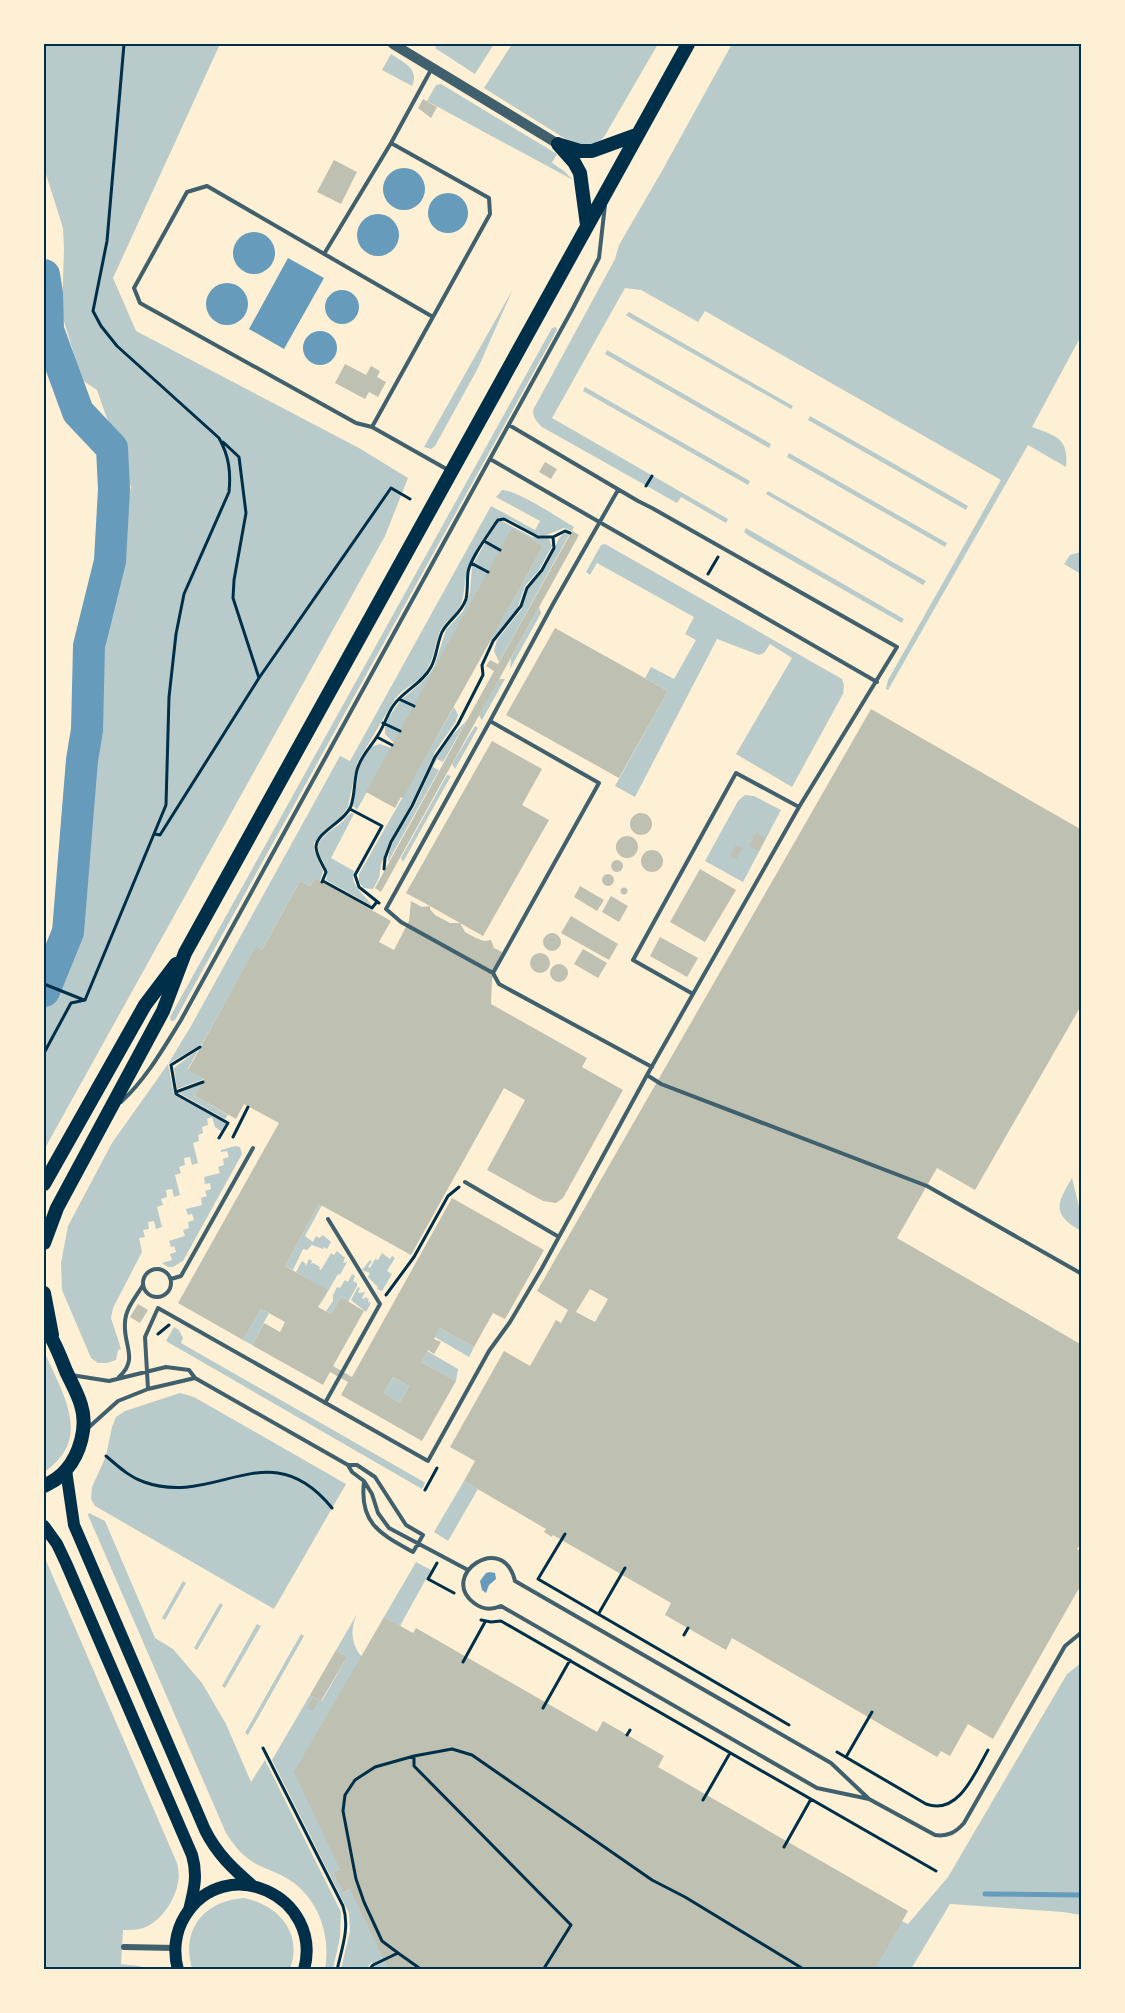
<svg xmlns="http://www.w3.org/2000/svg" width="1125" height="2013" viewBox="0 0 1125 2013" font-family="Bitter,serif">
<rect width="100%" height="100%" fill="#fdf0d5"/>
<path fill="#b9caca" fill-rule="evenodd" d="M44,44H220L113,278L136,331L359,448L408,478L385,536L44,1150V999L76,925L97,720L99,637L131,487L97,390L82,380L62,315L64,249L63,228L44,168Z
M438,44H494L475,74L435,48Z
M512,44H658L604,137C594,146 584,145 572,143L484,88Z
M732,44H1081V336L1032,427C1055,436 1069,437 1066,467L1028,445L888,690L886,689L888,680L1001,480L705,311L698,322L641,290L625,288L552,418L728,519L726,523L681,497L677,503L542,427C537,422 533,418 533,410L615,259L619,245L662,171Z
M391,54C403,62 420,69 412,86L382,70Z
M441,84L557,154L552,163L564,171L573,180L427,101L436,85Z
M513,289L478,368L435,446L431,449L424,447Z
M629,312L793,406L791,409L632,319L626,315Z
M556,327L557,330L175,1020L171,1021L170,1017L552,328Z
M607,350L771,444L769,448L605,354Z
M585,387L750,481L748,485L583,391Z
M810,416L963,503L968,506L966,510L808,420Z
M789,453L947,543L945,547L787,457Z
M502,490C517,490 559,518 574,527L572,531L564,528C556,531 548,536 540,535C525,534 508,510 495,521C485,537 473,552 468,570C463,582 466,594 460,606C455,616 445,621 440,631C435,644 434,659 426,671C418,683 404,687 395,699L357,763L348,807L339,819L324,831L314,843V850L323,871L320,881L315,878L310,886L300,881L262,950L256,947L202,1044L168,1064L174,1095L226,1123L221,1131L215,1127L212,1117L207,1119L208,1125L202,1127L203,1133L198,1135L199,1141L193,1143L198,1163L192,1165L190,1157L184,1158L185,1165L179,1167L181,1173L175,1175L180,1195L174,1197L172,1189L166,1190L167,1197L161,1199L163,1205L157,1207L162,1227L156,1229L154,1221L148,1222L149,1229L143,1230L145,1237L139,1238L142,1252L113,1308L111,1318L121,1349L118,1350L116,1360L107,1363H98L91,1358L62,1290L61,1263L68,1226L112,1143L168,1064L191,1026L340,756L350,761L491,506L535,530L540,521L496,497Z
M768,491L926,581L923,585L766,494Z
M500,520L532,537L549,539L552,546L539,570L525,586L517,609L489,643L543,546L512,529L394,743L385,734V727L389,717L400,701L423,681L430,673L434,667L446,630L463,611L470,592L472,566L496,524Z
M746,528L904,619L902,623L749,536L744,532Z
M564,533L569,535L499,662L494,651L497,640L521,610L528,589L547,565L559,538Z
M605,544L842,679L844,685L843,694L792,787L736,754L792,658L770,644L764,653L759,655L717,639L635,797L615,786L668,691L645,678L651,667L674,679L696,640L685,634L694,617L597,563L590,575L586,572L601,545Z
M1081,552H1082L1081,574L1064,564L1070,555Z
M539,607L541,613L510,669L511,658Z
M499,679H505L482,720L481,719L479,715Z
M454,707L458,715L455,723L436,750L408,811L389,843L381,865L379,878L373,889L364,888L359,882V874Z
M467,720L443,762L437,759L433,767L439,770L388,862C388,842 407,821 416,803C425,785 431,765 442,748C448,738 459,729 467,720Z
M475,726L478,728L455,769L452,764Z
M380,744L391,748L357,810L353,806L354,801L359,767L370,747Z
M447,775L451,776L403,862L401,858Z
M745,795L754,796L781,810L743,882L705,861L738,801Z
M351,813L354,814L331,858L354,871C349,886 365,894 372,906L326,880C329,868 323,863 319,853C314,839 332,830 341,823C345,820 346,816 351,813Z
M198,1050L188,1069L204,1079L177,1089L174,1068Z
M202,1084L195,1096L228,1115L225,1119L179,1093Z
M235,1146L240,1147L242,1154L183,1261L173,1267H168L162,1263L172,1260L170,1254L176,1252L174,1246L171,1247L169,1241L185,1236L183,1230L189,1228L188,1222L194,1220L192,1214L188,1215L186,1209L202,1205L201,1198L207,1196L205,1191L211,1189L210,1183L205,1184L204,1177L220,1173L218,1167L224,1165L223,1159L229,1157L227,1151L221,1152V1150Z
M1072,1178L1081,1215V1231C1052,1214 1056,1205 1072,1178Z
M319,1204L322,1205L305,1236L313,1242L316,1236L319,1238L323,1235L331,1242L327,1249L324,1247L323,1249L312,1245L307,1250L303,1249L293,1270L285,1266Z
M337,1251L345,1258L343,1263L347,1262L340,1275L338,1274L319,1307L327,1290L296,1272L302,1261L305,1263L306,1266L309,1259L312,1261L311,1264L313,1263L320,1267L319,1269L321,1270L331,1253L334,1255Z
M382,1253L390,1259L392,1256L395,1258L387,1271L392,1274L382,1291L377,1289L378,1287L368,1277L370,1273L362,1270L370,1260L372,1261L368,1267L370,1268L375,1259L378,1260Z
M352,1274L355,1276L353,1281L357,1283V1286L348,1302L341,1297L331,1314L326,1311L333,1301V1295L337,1287L340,1288L345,1280L348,1282Z
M358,1287L360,1288L358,1293L365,1292L362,1298L364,1299L365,1297L369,1299L368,1302L371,1303L366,1312L351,1300Z
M261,1309L269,1313L252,1345L243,1340Z
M174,1327L179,1330L183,1338L181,1343L424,1482L425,1483L422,1489L166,1341Z
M440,1328L474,1347L469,1357L435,1337Z
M44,1351C62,1393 94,1439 44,1472Z
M427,1351L458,1369L456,1381L421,1362Z
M393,1377L409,1386L400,1403L384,1393Z
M180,1393L194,1397L346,1484L274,1609L95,1506L91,1499L92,1487L106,1456L112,1427L116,1417L125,1411Z
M464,1481L478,1489L448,1541L434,1532Z
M89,1513L105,1521L155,1638L173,1649L202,1683L226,1724L251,1782L265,1760L341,1912L340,1937L333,1969H325C331,1936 319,1898 288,1879C279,1873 268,1870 258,1865C244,1858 234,1846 226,1833L88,1515Z
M44,1556L177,1863C178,1869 180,1875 178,1882C176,1898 162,1920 146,1927C138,1930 131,1930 123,1930L121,1964L139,1966L148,1969H44Z
M416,1562L431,1570L400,1626L384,1617Z
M183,1581L186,1583L165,1620L162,1618Z
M220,1603L223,1605L197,1650L194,1648Z
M357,1614C350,1629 351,1643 361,1656L908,1924L948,1877L1067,1674L1081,1663V1915L1063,1912L950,1904L911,1969L404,1970L390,1965L387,1969H372L374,1967L372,1962L366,1969H341L350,1931L349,1913L272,1760L310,1695L322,1701L347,1657L336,1650ZM343,1867L354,1887L343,1893L333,1873Z
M257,1624L261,1626L225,1688L222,1686Z
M301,1634L304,1636L248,1735L245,1733Z
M244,1898C279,1905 303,1933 290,1969H192C181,1930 203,1901 244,1898Z"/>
<path fill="#669bbc" d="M383 189a21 21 0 1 1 42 0a21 21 0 1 1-42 0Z
M428 213a20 20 0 1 1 40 0a20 20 0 1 1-40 0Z
M357 235a21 21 0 1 1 42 0a21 21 0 1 1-42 0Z
M233 253a21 21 0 1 1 42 0a21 21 0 1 1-42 0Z
M288,258L324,278L284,349L249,329Z
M206 304a21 21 0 1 1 42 0a21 21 0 1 1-42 0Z
M325 307a17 17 0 1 1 34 0a17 17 0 1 1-34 0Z
M303 348a17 17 0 1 1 34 0a17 17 0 1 1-34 0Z
M490,1572L495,1573L496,1579L489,1585L486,1593L482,1590L480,1581L486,1573Z"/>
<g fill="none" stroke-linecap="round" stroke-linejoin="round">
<path stroke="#669bbc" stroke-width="5" d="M985,1894L1082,1895"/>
<path stroke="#669bbc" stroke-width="32" d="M44,275L47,293L48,330L78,412L112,448L114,489L110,561L89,646L87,730L82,760L68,932L44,991"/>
</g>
<path fill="#bec0b2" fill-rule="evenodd" d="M423,99L437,107L431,118L418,108Z
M334,160L357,172L341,204L317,192Z
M345,364L366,375L371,366L380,371L377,377L386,382L378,397L369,392L365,399L335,383Z
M545,462L557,469L551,479L539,472Z
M512,528L543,546L403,798L401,797L395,808L366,792Z
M572,531L579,535L381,892L375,888L494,671L486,666L490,660L498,664Z
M555,628L668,691L619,778L506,715Z
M871,709L1082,830V1004L975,1190L937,1168L897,1238L1082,1345V1542L1077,1549L1082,1552V1583L993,1739L968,1724L950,1756L941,1751L937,1757L732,1638L726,1650L665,1615L671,1603L553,1535L552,1537L544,1532L546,1529L464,1481L475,1461L450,1447L504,1351L530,1366L556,1320L561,1323L568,1310L537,1291ZM590,1289L608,1299L595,1322L576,1312Z
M492,741L542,769L522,805L549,820L483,936L430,906V909L435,915L450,923H460L465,932L476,938L484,941L491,940L494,948L502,952L492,979L491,1004L587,1058L582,1067L623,1090L563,1198L556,1203L543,1201L487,1170L525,1100L504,1088L411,1255L319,1204L285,1266L328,1290L318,1307L331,1314L341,1297L364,1311L333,1366L352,1377L452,1198L544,1250L505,1319L493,1313L474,1347L440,1328L434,1339L441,1342L434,1354L428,1350L421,1362L456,1381L422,1441L341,1395L348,1382L330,1372L323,1385L252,1345L264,1323L280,1332L285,1322L269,1313L261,1309L243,1340L178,1303L279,1123L244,1104L236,1119L195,1096L204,1079L188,1070L256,946L262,950L300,881L310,886L315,878L391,921L379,942L394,950L409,921L411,901L422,907L430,906L406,893ZM393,1377L409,1386L400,1403L384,1393Z
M630 824a11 11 0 1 1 22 0a11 11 0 1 1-22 0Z
M756,833L766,838L759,851L749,846Z
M616 847a11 11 0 1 1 22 0a11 11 0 1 1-22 0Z
M736,845L743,848L736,859L730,856Z
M641 861a11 11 0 1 1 22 0a11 11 0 1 1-22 0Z
M611 866a6 6 0 1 1 12 0a6 6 0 1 1-12 0Z
M700,869L736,890L705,942L670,922Z
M602 880a6 6 0 1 1 12 0a6 6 0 1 1-12 0Z
M580,886L604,900L597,911L574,897Z
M620.5 891a3.5 3.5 0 1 1 7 0a3.5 3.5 0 1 1-7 0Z
M611,896L628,906L619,922L602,912Z
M571,916L618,944L609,960L561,933Z
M543 942a9 9 0 1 1 18 0a9 9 0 1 1-18 0Z
M660,937L698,958L687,977L650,956Z
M583,949L607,963L598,978L574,964Z
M530 963a10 10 0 1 1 20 0a10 10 0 1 1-20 0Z
M550 973a9 9 0 1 1 18 0a9 9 0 1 1-18 0Z
M138,1304L148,1310L140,1323L130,1317Z
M384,1617L413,1633L416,1628L597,1732L603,1721L664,1756L658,1767L908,1911L874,1970H387L388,1968L350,1889L343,1893L333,1873L340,1869L294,1772Z
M336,1650L347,1657L321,1701L310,1695Z
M313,1698L318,1701L313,1711L307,1708Z"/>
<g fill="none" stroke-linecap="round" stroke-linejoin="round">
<path stroke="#003049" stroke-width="3" d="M223,442L239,457L246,513L234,580L233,598L259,678L391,488L410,499
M646,486L652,476
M484,541L500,550
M471,563L488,572
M708,574L718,557
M399,699L414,706
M383,723L400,731
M377,737L392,745
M350,809L382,826L355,875L359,887L379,903
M155,834L160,835L259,678
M384,869L385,858L391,842L412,806L435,757L458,724L483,675L482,665L493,641L521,606L527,588L542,570L554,548L553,537
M323,881L372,908L376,903
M322,882L326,872C323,865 316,855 316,847C317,831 345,822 351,806C355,794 354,782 357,770C361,755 371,747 378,735C384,726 387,715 393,706C403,691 422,684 431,667C437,656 437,643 442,632C449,619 461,614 466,599C468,590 467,581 468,572C471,557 487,537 495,524L498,520L504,519L538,537H553L565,531L570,533
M44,984L84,1000
M85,1000L166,805L169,697L176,634L184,594L229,492C231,472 229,456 219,438L117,346L101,326L93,311L107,241L124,44
M200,1047L171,1065L176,1094L228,1123L219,1138
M44,1053L71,1003L85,1000
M176,1092L203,1082
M233,1137L248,1107
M386,1295L414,1257L448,1196L459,1187
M158,1334L169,1325
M106,1456C118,1466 129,1477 144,1482C216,1508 269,1430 332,1508
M425,1490L437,1468
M565,1534L538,1579L789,1725
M437,1563L428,1579L454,1593
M599,1613L625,1568
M481,1620L491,1622L501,1621L936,1871
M684,1635L688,1628
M463,1662L485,1622
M543,1708L570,1660
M627,1735L630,1730
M263,1748L343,1906C350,1927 342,1948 337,1970
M837,1752L926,1804C958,1816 975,1773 988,1750
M414,1756V1766L571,1925L543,1970
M846,1757L872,1712
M703,1800L730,1753
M784,1847L811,1799
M398,1953L422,1970
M369,1970L373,1965L398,1953L382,1941L364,1902L356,1879L343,1811L345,1795L355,1780L375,1767L414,1756L452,1749L472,1755L652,1880L685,1897L805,1970"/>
<path stroke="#3f606c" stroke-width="4" d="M432,68L391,143L489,198L490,214L372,427L356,423L140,303L134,288L187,192L207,186L433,317
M324,254L391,143
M372,427L450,471
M490,459L877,682
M490,721L553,604L618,490
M493,973L599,783L490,721L386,909L401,922L493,973L499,984L652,1067
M693,994L633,960L736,773L799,807
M647,1075L661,1084L927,1186L1082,1274
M121,1102C146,1079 163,1049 181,1020L573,308L599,258L605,205
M465,1182L559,1237
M143 1283a14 14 0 1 1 28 0a14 14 0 1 1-28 0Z
M171,1279L181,1276L253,1148
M71,1375L109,1381L166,1367L189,1370L195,1378L348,1465L352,1472L364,1481L372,1494L378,1513L389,1528L468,1570
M119,1377C139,1359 123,1345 125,1323C125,1309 136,1297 143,1285
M148,1389L145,1337L158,1308L428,1461L489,1351L510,1322L542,1268L647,1075L799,807L897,647L652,508L638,501L509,425
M325,1403L380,1304L328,1219
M88,1428L118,1401L148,1389L195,1378
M349,1465H357L375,1477L406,1525L423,1535L413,1552C381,1534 359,1524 364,1482
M869,1799L817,1788L501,1606C492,1610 483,1610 474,1603C438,1576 503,1530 515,1581L831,1763L869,1799L935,1835C948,1837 956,1832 964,1823L1065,1646L1082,1632"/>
<path stroke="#3f606c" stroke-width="6" d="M124,1947L175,1948"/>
<path stroke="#3f606c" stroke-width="10" d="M393,44L558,144"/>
<path stroke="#003049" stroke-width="12" d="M66,1470L74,1525L205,1830C217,1854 233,1869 253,1886
M44,1526L57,1544L66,1563L192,1855C198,1875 194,1890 189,1910
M178,1970C173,1952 175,1932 185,1916C225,1851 324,1896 304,1970"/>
<path stroke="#003049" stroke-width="14" d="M558,144L574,162L580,173L587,225
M560,145L580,151H592L636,135
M44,1184L145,1005L176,964
M44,1243L57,1208L163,1011L185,953L688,44
M44,1293L52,1335
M44,1326C54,1339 60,1356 66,1371C71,1382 78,1394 81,1405C88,1426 80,1454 66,1470C60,1478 52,1482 44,1486"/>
</g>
<rect width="1125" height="2013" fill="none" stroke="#fdf0d5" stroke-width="90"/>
<rect x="45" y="45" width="1035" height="1923" fill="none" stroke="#003049" stroke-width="2"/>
</svg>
